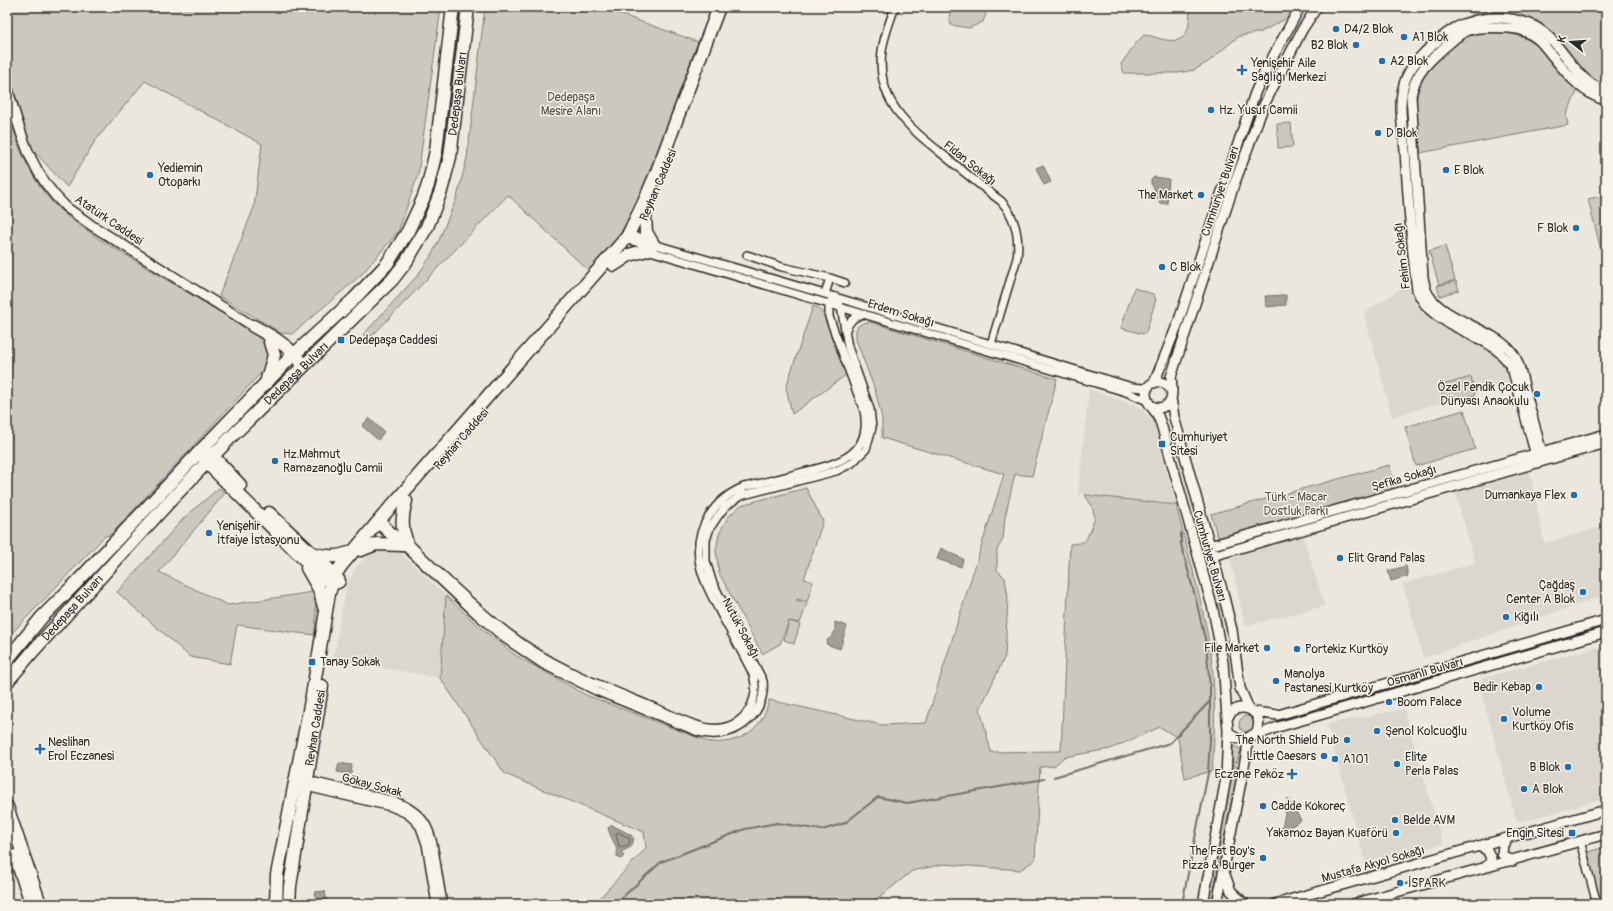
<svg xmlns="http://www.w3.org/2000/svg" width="1613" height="911" viewBox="0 0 1613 911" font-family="Pangolin,sans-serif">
<rect width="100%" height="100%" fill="#ebe7dd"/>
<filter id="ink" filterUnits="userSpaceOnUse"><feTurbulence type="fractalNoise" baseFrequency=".025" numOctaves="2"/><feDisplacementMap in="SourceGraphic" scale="8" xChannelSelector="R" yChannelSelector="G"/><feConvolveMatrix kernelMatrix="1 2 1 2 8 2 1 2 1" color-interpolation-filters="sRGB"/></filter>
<g filter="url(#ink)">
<path fill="#dbd7ce" d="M1407,285L1415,302L1427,317L1495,355L1503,364L1508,376L1509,383L1392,417L1364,313Z
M1089,389L1140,407L1150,418L1155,426L1176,505L1078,494Z
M1530,471L1544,543L1606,526V595L1423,658L1403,584L1475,563L1455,492Z
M1302,533L1325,606L1245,626L1230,557Z
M381,550L400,552L446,596L440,678L333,659L347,584L357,566L367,556L374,551Z
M1606,645V798L1517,823L1480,688L1482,678Z
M1404,709L1443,844L1366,865L1327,724Z"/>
<path fill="#cbc8bf" stroke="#7b7a75" d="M7,7H441L418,175L398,232L361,275L292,334L281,333L219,296L254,207L262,144L145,81L95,141L67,187L30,147L7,65Z
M485,7H612L614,12L698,42L645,185L632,214L617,239L592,274L508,195L372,336L363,335L417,276L431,256L439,240L457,197L467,158Z
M952,7H988L983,22L969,28L951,25L949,17Z
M1189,7H1292L1294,11L1293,16L1289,17L1261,32L1240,36L1234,40L1208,62L1194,70L1178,73H1124L1121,64L1136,43L1144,35C1152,35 1158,39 1166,40C1189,44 1189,27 1190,9Z
M1468,7H1606V85C1581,78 1569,45 1549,30C1526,12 1497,15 1470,13Z
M1482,33C1493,33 1505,32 1516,35C1543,42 1559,71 1577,92L1566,115L1568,125L1420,153C1416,106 1407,88 1445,54C1456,43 1465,35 1482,33Z
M7,104C16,143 29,181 60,210C72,221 86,229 99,239L230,318L256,335L268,350V356L265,367L259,375L117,528L110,535L105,536L7,638Z
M1291,123L1293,147L1278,148L1277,124Z
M1606,195V270L1588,199Z
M1445,246L1455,280L1439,285L1429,251Z
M1456,281L1459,290L1440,296L1437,286Z
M1134,288L1153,294L1156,299L1146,332L1143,334L1121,328Z
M813,306L818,308L823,314L846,375L792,414L786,387Z
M870,322L1057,379L1032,476L1015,474L1005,517L1003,539L997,550V570L1005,578L1008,597L1005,656L980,709L991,752L1061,751L1070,544L1080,543L1086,540L1095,518L1092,506L1085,495L1176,505C1188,554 1204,605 1211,656C1216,694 1215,733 1212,771L1185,778L1178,738L1160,727L1110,749L1064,757L1054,766L1040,767L1035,860L1020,870L944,864L912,871L881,896L867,904H594L646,848L644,832L505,774L440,678L446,596L481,628L515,655L586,695L709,742C739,745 763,730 769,700L882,725L926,723L1004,474L882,438V418L875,390L856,340V330L858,326L863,323Z
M1471,377L1475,395L1444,403L1440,386Z
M1464,410L1475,449L1416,466L1405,427Z
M1389,465L1394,481L1391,490L1220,538L1217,535L1211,514Z
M219,488L225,493L159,572L228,605L313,592C317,607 317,621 314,635L237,625L230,664L190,657L117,592L185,517Z
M806,488L823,521L804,579L813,582L807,602L797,599L796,600L807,604L800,623L789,621L800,624L794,644L784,640L789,621L780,644L762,654L719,573L716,550L719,534L728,517L741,505Z
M1239 724a8 8 0 1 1 16 0a8 8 0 1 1-16 0Z
M1233,746L1241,749L1237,763L1232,762Z
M1230,764L1237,766L1236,779L1213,896L1209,898H1208Z
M1606,847V904H1600L1587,852Z"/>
<path fill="#a29f98" stroke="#72716c" d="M1043,165L1051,182L1044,185L1036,168Z
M1154,177L1169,179L1167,204L1159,203L1160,199L1155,197V190L1151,183V180Z
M1286,295V305L1266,307L1265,296Z
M369,418L384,432L378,440L362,426Z
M941,548L963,559L961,567L937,559Z
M1406,566L1408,576L1391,581L1388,571Z
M835,622L847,626L840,649L826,644L828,639H830L835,631Z
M339,763L352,765L351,774L337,772Z
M1288,799L1301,820L1281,833Z
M612,825L631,835L634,839L631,847L621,852L624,856L621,859L617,857C619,847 610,838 608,828Z
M325,891L327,904H317L315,892Z"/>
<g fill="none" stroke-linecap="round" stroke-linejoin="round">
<path stroke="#5b5957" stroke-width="1" d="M618,832L629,838L630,841L628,845L621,847L619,846L616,835Z"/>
<path stroke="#72716c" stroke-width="2" d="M1181,533V544L1196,600L1206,643L1210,687V739L1208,773L1182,904
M1054,777L1170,743L1210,701
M615,904L661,862L745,829L777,823L822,830L845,823L878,797L907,803L1044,779"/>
<g stroke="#2b2b2b" stroke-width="10">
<path id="minor" d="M895,7C890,21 884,36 882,51C875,102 911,129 946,157C964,172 982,187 1001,201C1015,216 1020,237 1017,258L991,344
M653,244L835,297L1132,387L1143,388L1150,386
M647,250L1126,392L1148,401
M747,255L782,267L830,278L845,283
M825,294L830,278
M845,332C849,322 853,316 864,314
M406,540C438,572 472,605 508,633C553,668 605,687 656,708C673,715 692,726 710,728C723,730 736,725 745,715C756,702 758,685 751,670C742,652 732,634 722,616C705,583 686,552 709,516C717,503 729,493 744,487C763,483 781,478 800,473C835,464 873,457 864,411L829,317V303L835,297
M403,545L477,615L505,639L542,664L596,691L698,732C731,742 767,717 763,681L712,581L706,561V540L710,528L718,516L725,507L740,496L836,471L852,463L866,449L872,428L870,409L848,347L841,307L835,297
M303,779L395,801C427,814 431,829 436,861C438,875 441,890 443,904
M302,786L391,807L407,814L414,820L420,827L426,844L436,904
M7,838L9,837
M1580,841L1597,904"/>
</g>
<g stroke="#2b2b2b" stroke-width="12">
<path id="tertiary" d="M7,87C21,133 29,172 66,207C74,213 83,219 91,225L253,326
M1154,383L1178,323L1255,93L1264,73L1300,7
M1172,393C1167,378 1147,378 1146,394C1146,403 1154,409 1158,416C1160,421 1162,426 1163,431L1213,609L1223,662L1228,731L1226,778L1203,904
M1171,398L1174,417L1223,593L1232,630L1240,688L1249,709
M1150,405C1154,407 1158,409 1163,407C1175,403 1172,387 1171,377L1234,185L1264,105L1302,30L1317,7
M1544,461C1538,439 1532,416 1526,393C1522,380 1520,361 1511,351C1491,328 1443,320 1428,294C1425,289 1424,283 1423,277L1411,96C1415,73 1429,61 1446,46C1452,41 1458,35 1466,31C1477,26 1509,27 1521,30C1528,32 1534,36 1540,41C1557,60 1579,95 1606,100
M1538,463L1513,371C1498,337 1456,334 1430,310C1424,304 1420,297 1417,290C1411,244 1408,197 1405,151C1403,126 1396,100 1407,76C1415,59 1431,46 1446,34C1467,17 1501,14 1527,23C1561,34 1572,82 1606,91
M1209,546L1606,434
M1212,556L1606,443
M1254,712L1278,715L1606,620
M1227,719C1236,697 1268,711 1256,733L1244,740L1235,738L1228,731
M1252,737L1278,727L1606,632
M1508,838L1503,845L1502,854L1506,858L1513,861
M1478,846L1487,850L1491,858L1489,864L1484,868
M1224,872L1231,891L1245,904
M1217,904L1247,751V739
M1275,904L1606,810
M1353,904L1606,834"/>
</g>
<g stroke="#2b2b2b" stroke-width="15">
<g id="primary">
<path d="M645,216L646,232L653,244"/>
<path d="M627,237L653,244"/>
<path d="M614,265L629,255L647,250"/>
<path d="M253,326C269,335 288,345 299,360"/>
<path d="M267,379L274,355L270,342"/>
<path d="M209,452L240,485"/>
<path d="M203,457L207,463L322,577L332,583L338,582"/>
<path d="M406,501C402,514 401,527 406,540"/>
<path d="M269,513L335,575L339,581"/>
<path d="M381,519L383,526L403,545"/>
<path d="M361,550L376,544L403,545"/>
<path d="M312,553C327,558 338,557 352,552"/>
<path d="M307,568L319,589L325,610"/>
<path d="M7,660L42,617L78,581L202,449L288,360L354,299L387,264L408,231L423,199L428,185L436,151L453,7"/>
<path id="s1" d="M7,682L34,650L170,501L229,439L392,280L406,262L427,227L441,191L450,157L468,7"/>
<path d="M7,807L40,904"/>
<path d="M15,856L30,899"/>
<path d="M276,904L277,875L313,690L329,593L335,575L341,566L382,517L627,237L644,202L656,174L719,7"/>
<path id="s2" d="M289,904L290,886L322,686"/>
</g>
</g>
<use href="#minor" stroke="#f7f3e8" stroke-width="7"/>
<use href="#tertiary" stroke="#f7f3e8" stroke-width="9"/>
<use href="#primary" stroke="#f7f3e8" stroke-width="12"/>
</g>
</g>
<g fill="#1f6fb2" stroke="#f7f3e8" stroke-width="1.5">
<circle cx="1336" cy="29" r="4"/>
<circle cx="1404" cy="37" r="4"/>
<circle cx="1356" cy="45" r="4"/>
<circle cx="1382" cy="61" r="4"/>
<path d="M1240 64h4v4h4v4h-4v4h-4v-4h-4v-4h4z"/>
<circle cx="1211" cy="110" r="4"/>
<circle cx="1378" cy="133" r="4"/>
<circle cx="1446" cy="170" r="4"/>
<circle cx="150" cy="175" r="4"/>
<circle cx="1201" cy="195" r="4"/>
<circle cx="1576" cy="228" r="4"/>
<circle cx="1162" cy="267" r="4"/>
<rect x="337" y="336" width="8" height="8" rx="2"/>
<circle cx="1537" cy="394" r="4"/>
<rect x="1158" y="440" width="8" height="8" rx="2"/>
<circle cx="275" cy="461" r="4"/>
<circle cx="1574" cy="495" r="4"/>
<circle cx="209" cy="533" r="4"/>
<circle cx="1340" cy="558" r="4"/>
<circle cx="1583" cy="592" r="4"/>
<circle cx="1506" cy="617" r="4"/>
<circle cx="1267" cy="648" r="4"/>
<circle cx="1297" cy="649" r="4"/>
<rect x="308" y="658" width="8" height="8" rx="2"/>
<circle cx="1276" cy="681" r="4"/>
<circle cx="1539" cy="687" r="4"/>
<circle cx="1389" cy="702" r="4"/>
<circle cx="1504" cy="719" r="4"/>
<circle cx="1377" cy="731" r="4"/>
<circle cx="1347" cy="740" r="4"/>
<path d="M38 743h4v4h4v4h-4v4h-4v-4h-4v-4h4z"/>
<circle cx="1324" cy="756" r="4"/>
<circle cx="1335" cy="759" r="4"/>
<circle cx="1397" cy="764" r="4"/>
<circle cx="1568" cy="767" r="4"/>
<path d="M1290 768h4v4h4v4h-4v4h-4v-4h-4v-4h4z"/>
<circle cx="1524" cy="789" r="4"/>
<circle cx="1263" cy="806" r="4"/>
<circle cx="1395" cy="820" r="4"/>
<circle cx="1396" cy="833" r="4"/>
<rect x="1568" y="829" width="8" height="8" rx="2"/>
<circle cx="1263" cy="858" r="4"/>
<circle cx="1400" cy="883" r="4"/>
</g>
<g text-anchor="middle" stroke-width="3" stroke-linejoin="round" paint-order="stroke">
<g font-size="12" fill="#2b2b2b" stroke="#f7f3e8" text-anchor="start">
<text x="1344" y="33">D4/2 Blok</text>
<text x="1412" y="41">A1 Blok</text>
<text x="1348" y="49" text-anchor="end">B2 Blok</text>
<text x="1390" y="65">A2 Blok</text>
<text x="1251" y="67">Yenişehir Aile<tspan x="1251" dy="14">Sağlığı Merkezi</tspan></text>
<text x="1219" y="114">Hz. Yusuf Camii</text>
<text x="1386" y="137">D Blok</text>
<text x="158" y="172">Yediemin<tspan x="158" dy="14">Otoparkı</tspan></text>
<text x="1454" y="174">E Blok</text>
<text x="1193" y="199" text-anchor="end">The Market</text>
<text x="1568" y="232" text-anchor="end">F Blok</text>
<text x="1170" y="271">C Blok</text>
<text x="349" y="344">Dedepaşa Caddesi</text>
<text x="1529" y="391" text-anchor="end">Özel Pendik Çocuk<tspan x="1529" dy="14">Dünyası Anaokulu</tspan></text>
<text x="1170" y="441">Cumhuriyet<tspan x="1170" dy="14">Sitesi</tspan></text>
<text x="283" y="458">Hz.Mahmut<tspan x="283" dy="14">Ramazanoğlu Camii</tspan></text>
<text x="1566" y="499" text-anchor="end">Dumankaya Flex</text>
<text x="217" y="530">Yenişehir<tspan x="217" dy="14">İtfaiye İstasyonu</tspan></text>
<text x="1348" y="562">Elit Grand Palas</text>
<text x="1575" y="589" text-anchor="end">Çağdaş<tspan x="1575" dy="14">Center A Blok</tspan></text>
<text x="1514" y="621">Kiğılı</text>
<text x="1259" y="652" text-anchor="end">File Market</text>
<text x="1305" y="653">Portekiz Kurtköy</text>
<text x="320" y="666">Tanay Sokak</text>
<text x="1284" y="678">Manolya<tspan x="1284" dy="14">Pastanesi Kurtköy</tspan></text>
<text x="1531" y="691" text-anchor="end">Bedir Kebap</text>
<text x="1397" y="706">Boom Palace</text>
<text x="1512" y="716">Volume<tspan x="1512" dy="14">Kurtköy Ofis</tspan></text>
<text x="1385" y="735">Şenol Kolcuoğlu</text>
<text x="1339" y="744" text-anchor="end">The North Shield Pub</text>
<text x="48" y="746">Neslihan<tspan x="48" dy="14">Erol Eczanesi</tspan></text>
<text x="1316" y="760" text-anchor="end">Little Caesars</text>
<text x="1405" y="761">Elite<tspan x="1405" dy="14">Perla Palas</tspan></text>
<text x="1343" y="763">A101</text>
<text x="1560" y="771" text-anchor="end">B Blok</text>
<text x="1284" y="778" text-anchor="end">Eczane Peköz</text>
<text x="1532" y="793">A Blok</text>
<text x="1271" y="810">Cadde Kokoreç</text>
<text x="1403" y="824">Belde AVM</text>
<text x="1388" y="837" text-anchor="end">Yakamoz Bayan Kuaförü</text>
<text x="1564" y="837" text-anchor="end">Engin Sitesi</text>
<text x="1255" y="855" text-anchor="end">The Fat Boy's<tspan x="1255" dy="14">Pizza &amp; Burger</tspan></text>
<text x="1408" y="887">İSPARK</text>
</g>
<g font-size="12" fill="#2b2b2b" stroke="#f7f3e8">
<text dy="4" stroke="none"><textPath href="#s1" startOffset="758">Dedepaşa Bulvarı</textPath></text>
<text transform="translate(970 163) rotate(39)" y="4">Fidan Sokağı</text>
<text transform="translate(658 185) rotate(-67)" y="4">Reyhan Caddesi</text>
<text transform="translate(1220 191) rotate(-71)" y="4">Cumhuriyet Bulvarı</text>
<text transform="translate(109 220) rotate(34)" y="4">Atatürk Caddesi</text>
<text transform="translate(1402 256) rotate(-97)" y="4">Fehim Sokağı</text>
<text transform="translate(901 313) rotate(17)" y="4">Erdem Sokağı</text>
<text dy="4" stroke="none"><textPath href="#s1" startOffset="423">Dedepaşa Bulvarı</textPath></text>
<text transform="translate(461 439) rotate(-49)" y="4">Reyhan Caddesi</text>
<text transform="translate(1404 478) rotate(-16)" y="4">Şefika Sokağı</text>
<text transform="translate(1210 556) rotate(74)" y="4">Cumhuriyet Bulvarı</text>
<text dy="4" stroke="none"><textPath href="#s1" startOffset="99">Dedepaşa Bulvarı</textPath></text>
<text transform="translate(741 628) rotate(62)" y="4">Nutuk Sokağı</text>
<text transform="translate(1425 672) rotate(-16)" y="4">Osmanlı Bulvarı</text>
<text dy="4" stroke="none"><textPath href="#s2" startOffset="178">Reyhan Caddesi</textPath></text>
<text transform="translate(372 785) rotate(15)" y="4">Gökay Sokak</text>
<text transform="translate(1373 864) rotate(-16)" y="4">Mustafa Akyol Sokağı</text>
</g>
<g font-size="12" fill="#535250" stroke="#f7f3e8">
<text x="571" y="101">Dedepaşa<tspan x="571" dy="14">Mesire Alanı</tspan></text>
<text x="1296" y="501">Türk - Macar<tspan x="1296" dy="14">Dostluk Parkı</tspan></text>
</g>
</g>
<rect width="1613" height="911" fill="none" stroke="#f7f3e8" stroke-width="24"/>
<rect x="12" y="12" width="1589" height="887" fill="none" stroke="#2b2b2b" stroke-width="1.5" filter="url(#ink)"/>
<g transform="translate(1571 42) rotate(287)" stroke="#f7f3e8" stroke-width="3" paint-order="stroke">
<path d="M0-3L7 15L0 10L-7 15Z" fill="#2b2b2b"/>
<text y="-6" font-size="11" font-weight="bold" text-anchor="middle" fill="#2b2b2b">K</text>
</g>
</svg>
